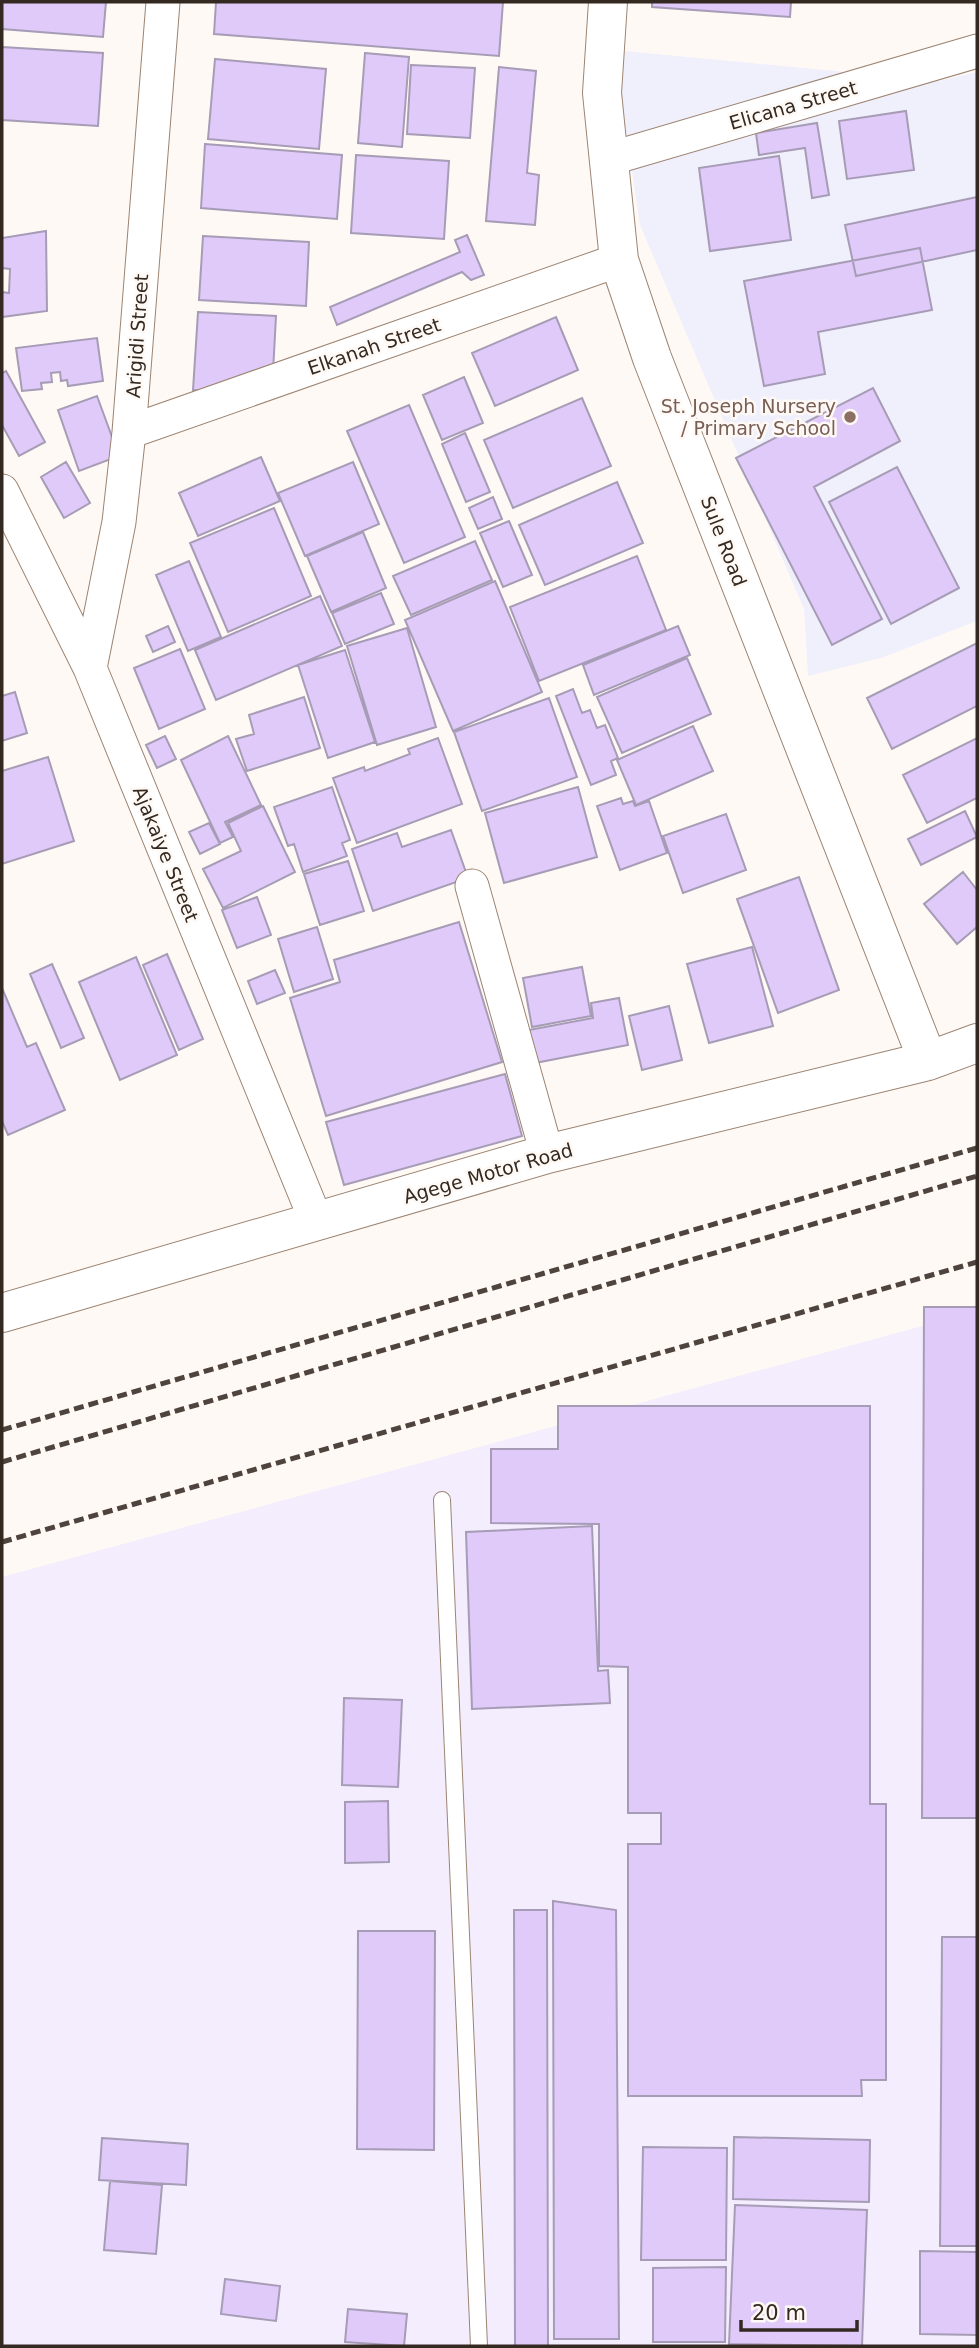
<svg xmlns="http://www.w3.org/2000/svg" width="979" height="2348" viewBox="0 0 979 2348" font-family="'DejaVu Sans',sans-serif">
<rect width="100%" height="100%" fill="#fff9f5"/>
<path fill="#f4edfe" d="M977,1311V2346H2V1577Z"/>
<path fill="#f0effc" d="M614,50L939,81L977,72V621L881,658L808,676L804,609L640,225Z"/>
<path fill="#dfcaf9" stroke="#a79cb6" stroke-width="2" d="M2,2H106L103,37L2,29Z
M216,2H503L499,56L214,34Z
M652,2H791L790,17L652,7Z
M2,47L103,53L98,126L2,120Z
M365,53L409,57L402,147L358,143Z
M215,59L326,69L319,149L208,139Z
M411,65L475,68L470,138L407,134Z
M499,67L536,71L527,173L539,175L535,225L486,221Z
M906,111L914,170L847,179L839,121Z
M817,123L829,195L812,198L805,148L759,155L756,133Z
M205,144L342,155L337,219L201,208Z
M356,155L449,161L444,239L351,233Z
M779,156L791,240L710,251L699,168Z
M977,197V250L856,276L845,225Z
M46,231L47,311L2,317V292L9,293L10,269L2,268V238Z
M467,235L484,275L471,280L462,272L337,325L330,307L460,252L455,240Z
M203,236L309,242L306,306L199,300Z
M920,248L932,310L818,332L825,374L764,386L744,281Z
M198,312L276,316L273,372L228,392L193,390Z
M556,317L578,370L495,406L472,353Z
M97,338L103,381L68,386L67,380L61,381L60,372L51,373L52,382L41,383L42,389L22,391L16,348Z
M6,371L45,442L19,456L2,425V373Z
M464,377L483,423L442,440L423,395Z
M873,388L900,441L814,487L882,619L832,645L736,458Z
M97,396L119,456L79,471L58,410Z
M582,398L611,466L513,508L484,440Z
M409,405L465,537L404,563L347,431Z
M465,433L490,492L466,502L442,444Z
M261,457L280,501L198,536L179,493Z
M66,462L90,503L64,518L41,477Z
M353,462L379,524L305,556L278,493Z
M897,467L959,588L891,624L829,502Z
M617,482L643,543L545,585L519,525Z
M493,497L502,519L478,529L469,508Z
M274,508L311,596L228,632L190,543Z
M509,521L532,575L503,587L480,533Z
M363,532L386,588L331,612L307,556Z
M475,541L492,580L411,615L393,576Z
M637,556L666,630L539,681L510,607Z
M189,561L221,637L188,651L156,575Z
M495,581L542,692L453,731L405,620Z
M381,593L394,624L345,644L332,613Z
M320,596L342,646L216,700L195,650Z
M168,626L175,642L153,652L146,636Z
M678,626L690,655L594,695L583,665Z
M407,628L436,727L377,745L347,646Z
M977,643V706L892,749L867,698Z
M180,649L205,709L159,729L134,668Z
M345,650L375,742L328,758L298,665Z
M687,658L711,714L622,753L597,697Z
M573,689L582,713L590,710L597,728L605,725L618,758L611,761L616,775L591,785L556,696Z
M15,692L27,733L2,741V696Z
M304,697L320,748L247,771L236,739L254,734L249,715Z
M549,698L577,777L482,811L454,732Z
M693,726L713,771L636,805L617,760Z
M165,736L176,759L157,768L146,745Z
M228,736L261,805L225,822L233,837L220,843L181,760Z
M438,738L462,804L357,843L333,778L364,767L365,771L410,754L408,749Z
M977,738V798L927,823L903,775Z
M48,757L74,841L2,864V771Z
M332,787L350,840L342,843L347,856L303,872L294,844L288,846L274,807Z
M578,787L597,857L504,883L485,813Z
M621,798L623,804L633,801L635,806L649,801L667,853L620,870L597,806Z
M263,806L295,872L223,908L203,869L241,851L228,823Z
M965,811L977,837L921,865L908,839Z
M726,814L746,870L683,893L663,836Z
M209,823L220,844L200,854L189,832Z
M451,830L468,878L373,911L352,849L397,833L402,847Z
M348,861L364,911L320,925L304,874Z
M963,872L977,890V927L957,944L924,904Z
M799,877L839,990L778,1013L737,899Z
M257,897L271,935L237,948L222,910Z
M459,922L502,1062L326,1116L290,998L340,982L334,960Z
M317,927L333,979L294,992L278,939Z
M752,947L773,1026L709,1043L687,964Z
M167,954L203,1039L179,1050L143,965Z
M136,957L177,1055L120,1080L79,982Z
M52,964L84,1038L61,1048L30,974Z
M582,967L591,1016L532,1027L523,978Z
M275,970L285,993L257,1004L248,981Z
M2,988L27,1047L36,1043L65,1110L8,1135L2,1121Z
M619,998L628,1045L535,1063L529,1030L593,1018L591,1003Z
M669,1006L682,1060L642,1070L629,1016Z
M505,1074L522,1136L344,1185L326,1122Z
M924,1307H977V1818H922Z
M558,1406H870V1804H886V2080H861L862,2096H628V1844H661V1813H628V1667L599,1666V1524L491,1523V1449H558Z
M592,1526L598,1671L608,1670L610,1703L472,1709L466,1532Z
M344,1698L402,1700L398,1787L342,1785Z
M388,1801L389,1862L345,1863V1802Z
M553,1901L616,1910L619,2339H554Z
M514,1910H547L548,2346H515Z
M358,1931H435L434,2150L357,2149Z
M942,1937H977V2246H940Z
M734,2137L870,2140L869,2202L733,2199Z
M102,2138L188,2144L186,2185L99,2180Z
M643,2147L727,2148L726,2260H641Z
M110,2181L162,2185L156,2254L104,2250Z
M735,2205L867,2210L862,2346L729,2344Z
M920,2251L977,2252V2335L920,2334Z
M726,2267L725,2342H653V2268Z
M225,2279L280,2286L276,2321L221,2314Z
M348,2309L407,2314L404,2346L345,2342Z"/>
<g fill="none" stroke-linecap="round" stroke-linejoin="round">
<g stroke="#9c8472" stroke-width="18">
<path id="lane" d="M442,1500L479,2346"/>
</g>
<g stroke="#9c8472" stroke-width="35">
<path id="street" d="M609,159L977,51
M129,432L619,260
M2,491L90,668L317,1223
M90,668L119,522L129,432L163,2
M472,886L547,1154"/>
</g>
<g stroke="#9c8472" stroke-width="40">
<path id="secondary" d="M608,2L602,93L619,260L652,358L928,1061
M2,1313L547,1154L928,1061L977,1043"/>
</g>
<use href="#lane" stroke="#fff" stroke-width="16"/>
<use href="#street" stroke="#fff" stroke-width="33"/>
<use href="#secondary" stroke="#fff" stroke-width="38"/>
<path stroke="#4e443d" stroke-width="5" stroke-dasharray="10 5" stroke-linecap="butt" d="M2,1430L977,1148
M2,1462L977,1176
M2,1542L977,1262"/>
</g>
<circle fill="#8d6e63" stroke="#fff9f5" stroke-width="2.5" cx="850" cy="417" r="7"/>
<g text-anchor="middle" stroke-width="5" stroke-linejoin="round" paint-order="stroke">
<g font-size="19" fill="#332921" stroke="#fff9f5">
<text transform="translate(793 105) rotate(-16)" y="7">Elicana Street</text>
<text transform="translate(137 336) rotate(-86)" y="7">Arigidi Street</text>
<text transform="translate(374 346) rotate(-19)" y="7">Elkanah Street</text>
<text transform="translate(724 541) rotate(69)" y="7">Sule Road</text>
<text transform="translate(166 854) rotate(68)" y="7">Ajakaiye Street</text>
<text transform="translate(488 1173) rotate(-16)" y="7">Agege Motor Road</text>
</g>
<g font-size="19" fill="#785e54" stroke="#fff9f5" text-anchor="end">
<text x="836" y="413">St. Joseph Nursery<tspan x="836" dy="22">/ Primary School</tspan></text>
</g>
</g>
<rect width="979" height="2348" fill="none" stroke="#332921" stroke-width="7"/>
<path d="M741 2320v10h116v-10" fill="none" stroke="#332921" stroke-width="3.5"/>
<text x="752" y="2320" font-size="21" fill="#332921" stroke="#fff9f5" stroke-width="5" paint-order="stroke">20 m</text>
</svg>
